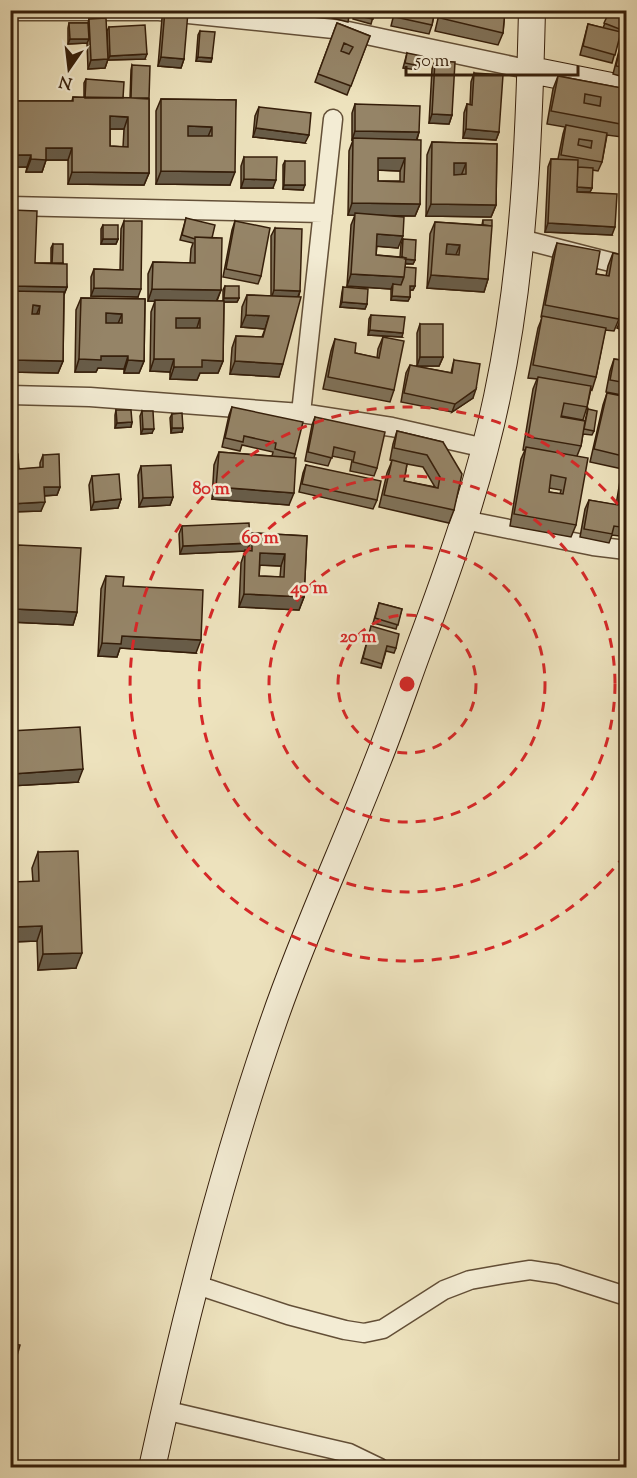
<svg xmlns="http://www.w3.org/2000/svg" width="637" height="1478" viewBox="0 0 637 1478" font-family="'Sorts Mill Goudy',serif">
<rect width="100%" height="100%" fill="#ede2bd"/>
<filter id="stains"><feTurbulence type="fractalNoise" baseFrequency=".00333" numOctaves="4"/><feColorMatrix values="0 0 0 0 .2 0 0 0 0 .09 0 0 0 0 .02 0 0 0 .5 -.17"/></filter>
<radialGradient id="worn" r=".72"><stop offset=".6" stop-color="#630" stop-opacity="0"/><stop offset="1" stop-color="#630" stop-opacity=".3"/></radialGradient>
<g fill="none" stroke-linecap="round" stroke-linejoin="round">
<g stroke="#634f37" stroke-width="21">
<path id="street" d="M10,11H159L343,30L531,70
M10,206L323,213
M521,239L626,266
M10,395L90,397L301,413L392,427L485,448
M301,413L333,119
M464,520L593,546L626,550
M194,1284L288,1315L345,1330L364,1333L383,1329L444,1290L470,1280L504,1274L530,1270L557,1274L626,1296
M164,1410L349,1453L380,1468"/>
</g>
<g stroke="#351e0a" stroke-width="28">
<path id="secondary" d="M531,70L626,89
M152,1468C185,1316 223,1166 274,1020C304,933 343,850 376,765C391,728 404,689 418,651C449,568 479,484 497,397C524,270 529,140 532,10"/>
</g>
<use href="#street" stroke="#f3ecd4" stroke-width="18"/>
<use href="#secondary" stroke="#f3ecd4" stroke-width="26"/>
</g>
<path fill="#807259" stroke="#351e0a" stroke-width="1.5" fill-rule="evenodd" d="M165,10L184,59L181,68L158,66L162,18Z
M299,10H325L323,15Z
M333,10H350L348,22L332,18Z
M355,10H375L371,24L353,19Z
M395,10H435L432,25L429,34L391,26Z
M440,10H505L503,33L498,45L435,31Z
M610,10L627,16V42L619,39L612,63L580,55L588,24L603,28Z
M89,19L108,59L105,68L88,69L87,43L68,44V28L69,23H88Z
M337,23L370,36L347,95L315,82Z
M109,27L145,59L108,60L107,31Z
M200,31L212,58L211,62L196,61L198,35Z
M621,43L627,44V78L613,74Z
M407,53L420,66L418,70L403,68Z
M435,61L452,115L449,124L429,123L432,69Z
M132,65L149,99V173L144,185L68,184V160H46L42,172H26L27,167H10V112L15,101H72L73,97L84,98V83L86,79L123,98H130L131,70ZM110,129H124L123,147L110,146Z
M474,73L499,132L496,140L463,138L464,113L467,104L470,105L471,82Z
M558,76L627,89V124L622,137L607,135L602,162L598,171L592,170V188L590,192H577L612,235L545,232L548,167L551,159H558L563,134L565,127L547,124L553,89Z
M161,99L236,100L230,185L156,184V111Z
M355,104L419,132L417,140L420,204L415,216H393L398,248L377,246L376,255L400,257L401,244L403,239L415,260L413,264H405V267L415,286L413,290H410V297L408,301L391,300V289L347,286L351,225L355,215H348L349,151L353,140H352V113ZM378,170L400,171V181H378Z
M259,107L305,143L253,137L255,116Z
M432,142L497,144L496,205L491,217L426,216L427,155Z
M244,157L273,188H241V166Z
M285,161L303,190L283,189V165Z
M627,192V240H626Z
M11,210L35,263H51V248L53,244L63,263L67,287L64,295L63,361L58,373L10,372Z
M186,218L212,238L221,290L217,301H223V290L225,286L239,298L237,302H224L223,361L218,373H200L197,380L170,379V372L150,371L151,312L155,301H148V274L153,262L190,263L191,249L193,243L180,240Z
M483,220L488,279L484,292L427,288L430,234L435,222L482,225Z
M124,221L138,297L91,296V277L94,269L120,270L121,229Z
M235,221L261,276L258,284L223,277L232,230Z
M103,225L118,239L116,244H101V229Z
M275,228L300,291L279,377L230,374L232,348L236,336L262,337L265,329L241,327L242,307L247,295L271,296V236Z
M557,243L596,274L606,276L608,266L613,253L619,319L614,331L605,330L596,377L592,390L591,389L587,407L583,420L561,416V417L585,421L588,409L594,431L592,435L583,434L581,446L577,456L576,525L571,537L510,526L521,459L525,450H523L533,389L537,379L528,378L538,328L542,318L541,317L553,255ZM549,488L561,490L560,494L549,492Z
M343,287L367,304L365,309L340,307L342,292Z
M81,298L145,299L144,361L139,373H124V369L98,368L96,372H75L76,310Z
M627,305V332L617,328Z
M371,315L402,337L368,335L369,319Z
M420,324L443,357L439,366H417V333Z
M383,337L394,390L390,402L323,389L331,351L335,339L355,353L377,358L378,349Z
M614,359L627,361V396L606,392L610,371Z
M454,360L473,398L452,412L401,402L406,373L410,365L451,373Z
M607,393L627,397V470L590,462L603,405Z
M232,407L295,454L294,458L289,505L212,499L214,465L219,452L272,456L273,452L242,445L240,451L222,447L229,415Z
M116,410L132,422L131,427L115,428V415Z
M142,411L152,433L141,434L140,416Z
M172,414L183,428L182,432L171,433L170,418Z
M315,417L377,468L374,476L350,471L352,460L332,456L328,466L305,461L312,425Z
M397,431L443,442L454,510L449,523L379,507L387,473L392,461L390,460L393,444ZM407,464L423,467L435,487L404,481Z
M10,454L19,469L40,468V463L43,455L60,487L57,495L44,496L41,511L10,512Z
M306,465L377,500L373,509L299,492L303,473Z
M141,466L173,497L170,505L139,507L138,475Z
M624,473H627V537L612,535L609,543L580,537L585,509L589,500L616,505L620,481Z
M92,476L121,499L118,508L91,510L89,485Z
M182,526L250,541L252,533L307,536L304,597L299,610L239,607L241,563L245,551L180,554L179,534ZM260,565L281,566L280,577L259,576Z
M18,545L77,612L73,625L10,622L13,557Z
M106,576L123,586L196,653L120,648L117,657L98,656L101,589Z
M379,603L402,609L396,629L373,623Z
M370,631L396,648L394,653L386,651L381,668L361,663Z
M10,731L78,782L10,786Z
M38,852L76,968L38,970L37,941L14,942L11,882H33L32,868Z"/>
<path fill="#685c48" stroke="#351e0a" stroke-width="1.5" d="M70,39H89L87,43L68,44Z
M147,54L145,59L108,60L110,56Z
M161,57L184,59L181,68L158,66Z
M198,57L212,58L211,62L196,61Z
M108,59L105,68L88,69L91,60Z
M432,114L452,115L449,124L429,123Z
M110,116L128,117L124,129H106Z
M188,126L212,127L207,139H183Z
M256,128L309,135L305,143L253,137Z
M466,129L499,132L496,140L463,138Z
M355,131L419,132L416,141L352,140Z
M46,148H72L68,160H46L42,172H26L31,159Z
M14,155H31L27,167H10Z
M378,158H405L400,171L374,170Z
M454,163H466L461,176L449,175Z
M161,171L235,172L230,185L156,184Z
M72,172L149,173L144,185L68,184Z
M244,179L276,180L273,188H241Z
M284,185H305L303,190L283,189Z
M576,187L592,188L590,192H574Z
M352,203L420,204L415,216L348,215Z
M431,204L496,205L491,217L426,216Z
M548,223L615,227L612,235L545,232Z
M377,234L403,236L398,248L373,246Z
M103,239H118L116,244H101Z
M447,244L460,245L455,257H443Z
M402,259L415,260L413,264L400,263Z
M351,274L404,277L400,289L393,284L391,289L347,286Z
M431,275L488,279L484,292L427,288Z
M10,286L67,287L62,299L10,298Z
M410,286H415L413,290H409Z
M94,288L141,289L138,297L91,296Z
M152,289L221,290L216,302L148,301Z
M274,290L300,291L297,299H271Z
M392,296L410,297L408,301L391,300Z
M224,298H239L237,302H223Z
M342,302L367,304L365,309L340,307Z
M33,305L40,306L35,318H28Z
M106,313L122,314L117,326H101Z
M246,315L269,316L265,329L241,327Z
M176,318H200L196,331L171,330Z
M370,330L403,333L402,337L368,335Z
M101,356H128L124,369L98,368L96,372H75L79,359Z
M420,357H443L439,366H417Z
M154,359H174L170,372L150,371Z
M10,360L63,361L58,373L10,372Z
M128,360L144,361L139,373H124Z
M202,360L223,361L218,373H200L197,380L170,379L174,367Z
M235,361L283,364L279,377L230,374Z
M476,389L473,398L452,412L455,404Z
M132,422L131,427L115,428L117,423Z
M172,428H183L182,432L171,433Z
M143,429H154L152,433L141,434Z
M44,487H60L57,495L40,496Z
M216,487L294,493L289,505L212,499Z
M173,497L170,505L139,507L143,498Z
M121,499L118,508L91,510L94,502Z
M45,502L41,511L10,512V504Z
M250,543L247,551L180,554L183,546Z
M260,553L285,554L281,566L256,565Z
M244,594L304,597L299,610L239,607Z
M15,609L77,612L73,625L10,622Z
M122,636L201,640L196,653L120,648L117,657L98,656L102,643Z
M83,769L78,782L10,786V778L12,774Z
M42,926L37,941L10,942L14,927Z
M82,953L76,968L38,970L43,954Z
M15,955L10,967V956Z"/>
<path fill="#958467" stroke="#351e0a" stroke-width="1.5" fill-rule="evenodd" d="M165,10L188,12L184,59L161,57Z
M334,10H350L349,17L333,14Z
M355,10H375L373,19L354,15Z
M396,10H435L432,25L395,17Z
M441,10H505L503,33L440,18Z
M610,10H626L624,15L627,16V32L604,23Z
M106,18L108,59L91,60L89,19Z
M69,23H88L89,39H70Z
M337,23L370,36L351,86L318,74ZM344,43L353,47L349,54L341,51Z
M588,24L621,32L615,55L583,46Z
M145,25L147,54L110,56L109,27Z
M200,31L215,32L212,58L198,57Z
M621,43L627,44V68L616,66Z
M407,53L422,56L420,66L405,63Z
M435,61L455,62L452,115L432,114Z
M132,65L150,66L149,99L131,98Z
M474,73L503,75L499,132L466,129L467,104L472,105Z
M558,76L627,89L626,125L551,111ZM585,94L601,97L600,106L584,103Z
M86,79L124,82L123,98H85Z
M73,97L149,98V173L72,172V148H46V160L31,159V155H14L15,101H73ZM110,116L128,117V147L110,146Z
M161,99L236,100L235,172L161,171ZM188,126L212,127V136H188Z
M355,104L420,106L419,132L355,131Z
M259,107L311,113L309,135L256,128Z
M566,125L607,133L602,162L561,155ZM579,139L592,141L591,148L578,145Z
M353,138L421,140L420,204L352,203ZM378,158H405L404,182L378,181Z
M432,142L497,144L496,205L431,204ZM454,163H466V174L454,175Z
M244,157H277L276,180L244,179Z
M551,159L578,160L577,192L617,194L615,227L548,223Z
M285,161H305V185H284Z
M578,167L593,168L592,188L577,187Z
M11,210L37,211L35,263L67,264V287L10,286Z
M355,213L404,217L403,236L377,234L376,255L406,258L404,277L351,274Z
M186,218L215,225L212,238L195,237V239L182,235Z
M483,220H492V226L483,225Z
M124,221H142L141,289L94,288V269L123,270Z
M235,221L270,228L261,276L226,269Z
M435,222L492,226L488,279L431,275ZM447,244L460,245L459,255L446,254Z
M103,225H118V239H103Z
M275,228L302,229L300,291L274,290Z
M195,237L222,238L221,290L152,289L153,262L195,263Z
M403,239L416,240L415,260L405,259L406,258L402,257Z
M557,243L600,251L596,274L609,276L613,253L627,256V278L619,319L545,305Z
M53,244H63V263H52Z
M405,267L416,268L415,286H410V297L392,296L393,284L401,285L404,277Z
M225,286H239V298H224Z
M343,287L368,289L367,304L342,302Z
M10,291L64,292L63,361L10,360ZM33,305L40,306L39,314H32Z
M247,295L301,297L283,364L235,361L236,336L263,337L269,316L246,315Z
M81,298L145,299L144,361L128,360V356H101V360L79,359ZM106,313L122,314V323H106Z
M155,300L224,301L223,361L202,360V367H174V359H154ZM176,318H200V328H176Z
M627,305V322L620,320Z
M371,315L405,317L403,333L370,330Z
M542,316L606,328L596,377L533,365Z
M420,324H443V357H420Z
M383,337L404,341L394,390L328,377L335,339L356,343L355,353L379,358Z
M614,359L627,361V383L610,380Z
M454,360L480,364L476,389L455,404L404,393L410,365L452,373Z
M538,377L591,386L587,407L564,403L561,417L585,421L581,446L528,437Z
M607,393L627,397V457L594,449Z
M232,407L303,422L295,454L275,449L276,443L244,436L243,442L225,438Z
M588,409L597,411L594,431L584,429Z
M116,410H131L132,422L117,423Z
M142,411H153L154,429H143Z
M182,413L183,428H172V414Z
M315,417L385,432L377,468L353,462L355,452L334,447L332,458L308,452Z
M397,431L443,442L462,474L454,510L384,495L392,460L407,464L404,481L438,488L440,477L427,455L394,448Z
M526,447L588,458L576,525L514,514ZM551,475L566,478L563,494L549,492Z
M219,452L296,458L294,493L216,487Z
M10,454H18L19,469L43,467V455L59,454L60,487H44L45,502L10,504Z
M171,465L173,497L143,498L141,466Z
M306,465L381,481L377,500L302,484Z
M624,473H627V528L614,526L612,534L584,529L589,500L618,505Z
M119,474L121,499L94,502L92,476Z
M249,523L250,543L183,546L182,526Z
M252,533L307,536L304,597L244,594L245,550L252,551ZM260,553L285,554L284,577L259,576Z
M18,545L81,548L77,612L15,609Z
M10,561L15,562L14,578H10Z
M106,576L124,577L123,586L203,590L201,640L122,636L121,644L102,643Z
M379,603L402,609L398,625L375,618Z
M371,626L399,634L396,648L387,646L382,664L363,658Z
M80,727L83,769L12,774L10,731Z
M78,851L82,953L43,954L42,926L14,927L15,955L10,956V875L11,882L39,881L38,852Z
M10,1343L20,1345L13,1370H10Z"/>
<g fill="none" stroke="#d62828" stroke-width="3" stroke-dasharray="10 8">
<circle cx="407" cy="684" r="69"/>
<circle cx="407" cy="684" r="138"/>
<circle cx="407" cy="684" r="208"/>
<path d="M625 855A277 277 0 1 1 625 513"/>
</g>
<circle cx="407" cy="684" r="9" fill="#d62828" stroke="#f3ecd4" stroke-width="3"/>
<g font-size="18" text-anchor="middle" font-weight="bold" fill="#d62828" stroke="#f3ecd4" stroke-width="5" stroke-linejoin="round" paint-order="stroke">
<text x="211" y="494">80 m</text>
<text x="260" y="543">60 m</text>
<text x="309" y="593">40 m</text>
<text x="358" y="642">20 m</text>
</g>
<rect width="637" height="1478" fill="none" stroke="#ede2bd" stroke-width="36"/>
<rect x="12" y="12" width="613" height="1454" fill="none" stroke="#351e0a" stroke-width="3"/>
<rect x="18" y="18" width="601" height="1442" fill="none" stroke="#351e0a" stroke-width="1.5"/>
<g transform="translate(69 69) rotate(194)" stroke="#f3ecd4" stroke-width="4.5" paint-order="stroke">
<path d="M0-4.5L10 22L0 15L-10 22Z" fill="#351e0a"/>
<text y="-9" font-size="16" font-weight="bold" text-anchor="middle" fill="#351e0a">N</text>
</g>
<path d="M406 66v9h172v-9" fill="none" stroke="#351e0a" stroke-width="3"/>
<text x="415" y="66" font-size="18" fill="#351e0a" stroke="#f3ecd4" stroke-width="4.5" paint-order="stroke">50 m</text>
<rect width="100%" height="100%" filter="url(#stains)"/>
<rect width="100%" height="100%" fill="url(#worn)"/>
</svg>
